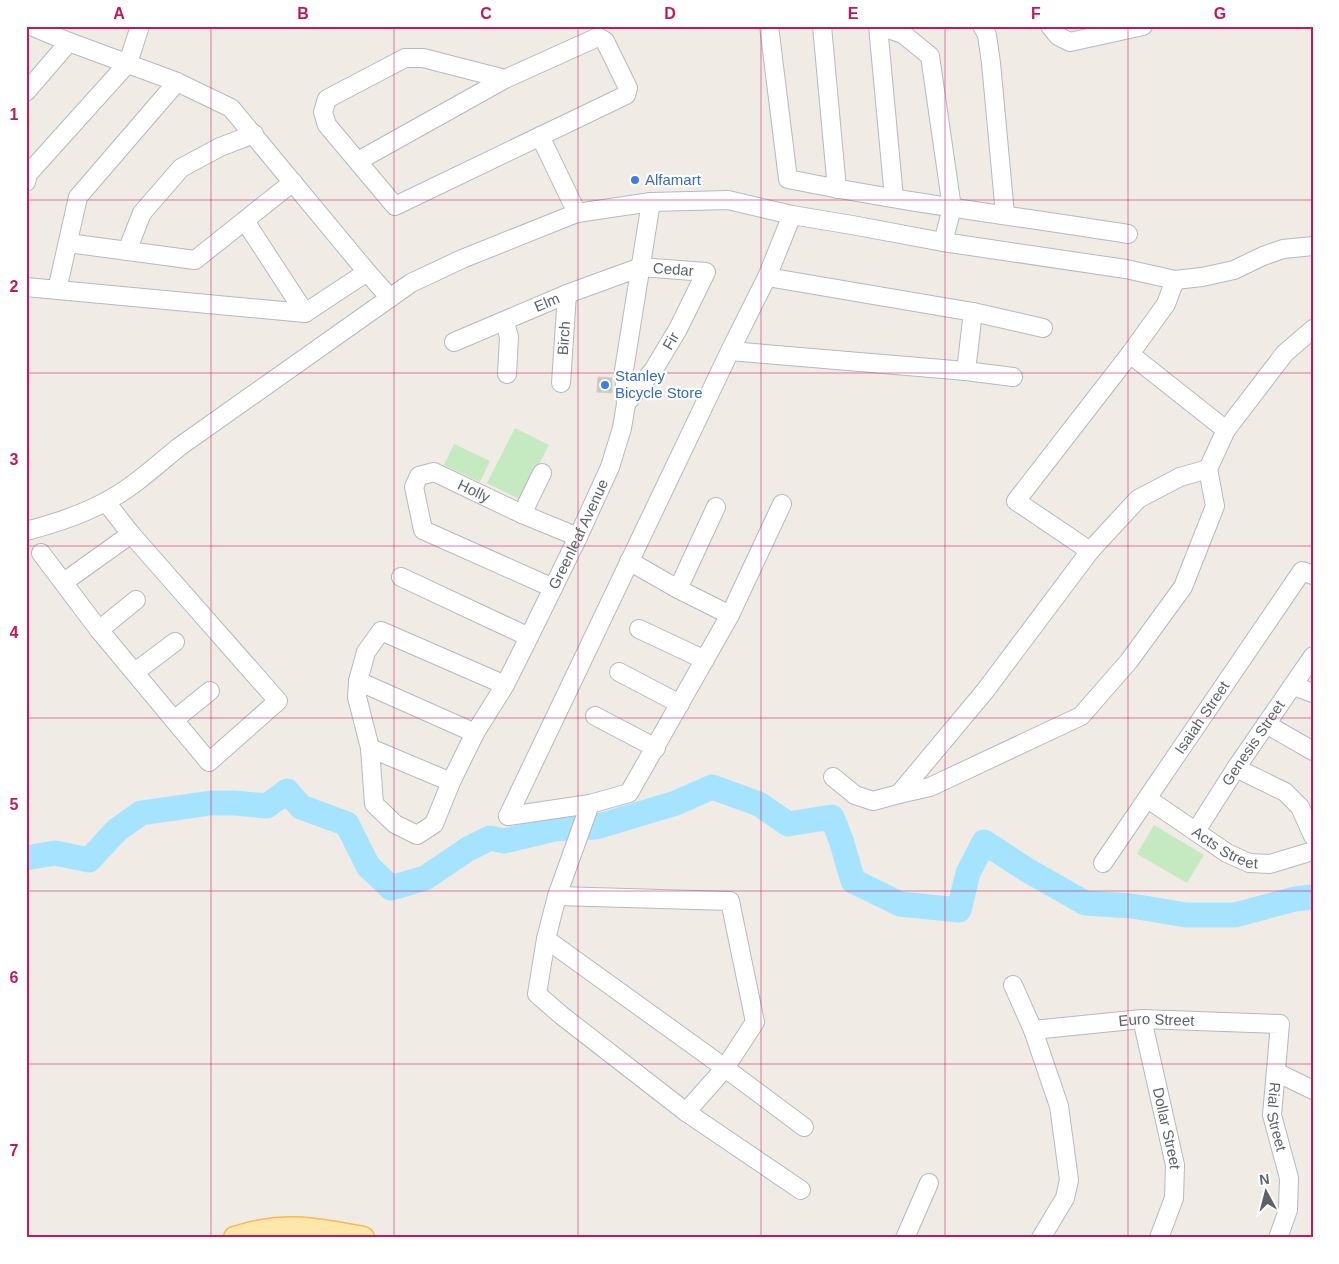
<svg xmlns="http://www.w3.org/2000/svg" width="1339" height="1264" viewBox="0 0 1339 1264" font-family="Helvetica,sans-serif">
<rect width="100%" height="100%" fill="#f0ece5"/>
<path fill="#c5e9c0" d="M515,428L549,445L521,500L487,483Z
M454,444L490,461L480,482L444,465Z
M1154,825L1204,855L1187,883L1137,854Z"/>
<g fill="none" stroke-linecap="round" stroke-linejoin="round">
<path stroke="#a6e3ff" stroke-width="25" d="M26,858L55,853L89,860L117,830L141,813L211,803H235L267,806L287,791L301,807L347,824L368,866L391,888L425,878L468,849L490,838L504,841L554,829L596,827L676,803L712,787L759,804L788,824L832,817L841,840L853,881L900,904L959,910L968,873L984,842L1027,870L1085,903L1132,906L1186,915H1235L1295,899L1313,897"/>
</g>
<path fill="#cbc7c2" stroke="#d5cdc3" d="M598,377L612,378V393L597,392Z"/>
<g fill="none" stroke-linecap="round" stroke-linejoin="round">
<g stroke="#b5b9bd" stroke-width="20">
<g id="minor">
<path d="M769,26L788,179C901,202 1015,216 1128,234"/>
<path d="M822,26L837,189"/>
<path d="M878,26L894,198"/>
<path d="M880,26L903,34L930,56L952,208L943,242"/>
<path d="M982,26L987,35L991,63L1005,214"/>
<path d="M1050,26L1058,36L1070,42L1143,26"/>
<path d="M26,92L69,42"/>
<path d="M540,136L577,213"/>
<path d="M358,161L505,79L598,37L605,41L628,88L626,95L395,206L327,125L323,112L327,99L405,58H423L505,79"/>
<path d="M26,182L28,174L128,63L140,26"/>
<path d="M245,221L305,313"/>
<path d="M68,243L195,260L293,182"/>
<path d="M127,251L142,213L181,168L220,147L254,134"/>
<path d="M367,272L390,298"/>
<path d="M767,277L973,312L1043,328"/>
<path d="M1175,280L1166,304L1130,354L1226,430"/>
<path d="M26,287L305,313L367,272L231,108L177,82L69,42L31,26"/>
<path d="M57,290L78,197L177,82"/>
<path d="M505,322L509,337L507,374"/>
<path id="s1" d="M454,342L567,294L641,267L706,272L678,329L654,369L626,404"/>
<path d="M730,351L966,371L1013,377"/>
<path d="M1130,354L1016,501L1090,551L1138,499L1180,477L1208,469"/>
<path d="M966,371L973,312"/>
<path id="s2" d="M561,383L567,294"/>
<path d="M522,514L542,473"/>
<path d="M26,531C53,524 81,515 105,502C131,489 157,465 179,447L411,283L462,259L577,213L651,202L728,200L792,215L852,225L943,242L1126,269L1175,280L1202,277L1234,270L1263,256L1283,249L1313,246"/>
<path d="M41,553L99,630L209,762L278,701L131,534L106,502"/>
<path d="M629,561L678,589L730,615"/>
<path d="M401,577L529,637"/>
<path d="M64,582L131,534"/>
<path id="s3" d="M553,588L423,530L414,487L419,476L434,472L522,514L578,537"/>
<path d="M678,589L716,507"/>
<path d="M639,629L705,660"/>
<path d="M99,630L136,600"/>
<path d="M135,672L175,642"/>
<path d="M619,672L680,704"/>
<path d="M358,681L475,733"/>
<path id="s4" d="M505,685L381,631L366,652L358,681L357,697L370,748L374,804L395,824L417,835L434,824L451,782L475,733L505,685L529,637L578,537L610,467L622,428L626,404L624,370L651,202"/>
<path d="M1294,686L1313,693"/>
<path d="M595,716L656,748"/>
<path d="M174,720L210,691"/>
<path d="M1266,724L1313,751"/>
<path d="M370,748L451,782"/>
<path d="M1236,768L1285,792L1300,807L1313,836"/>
<path d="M833,777L855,795L873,801L899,794L985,691L1090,551"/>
<path d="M899,794L930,787L1081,716L1129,661L1183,587L1215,506L1208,469L1226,430L1285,353L1313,329"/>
<path id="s5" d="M1148,799L1227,853L1249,863L1270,864L1313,851"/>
<path d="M590,804L557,896L546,939L537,994L561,1015L686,1112L801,1190"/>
<path d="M508,816L730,351L767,277L792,215"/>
<path d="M508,816L590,804L629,793L730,615L782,504"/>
<path id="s6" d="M1196,831L1236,768L1313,656"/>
<path id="s7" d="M1103,863L1302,571L1313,575"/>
<path d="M557,896L730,901L755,1022L725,1068L686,1112"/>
<path d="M546,939L725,1068L804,1127"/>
<path d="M1013,985L1033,1030L1059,1106L1069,1180L1065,1198L1041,1238"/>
<path id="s8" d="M1142,1019L1175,1165L1174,1198L1159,1238"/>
<path id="s9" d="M1033,1030L1142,1019L1280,1024L1272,1115L1289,1178L1288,1210L1278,1238"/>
<path d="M1276,1072L1313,1090"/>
<path d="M905,1238L929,1183"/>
</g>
</g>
<g stroke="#fab754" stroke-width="25">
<path id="major" d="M235,1238C284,1222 314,1229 363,1238"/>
</g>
<use href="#minor" stroke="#fff" stroke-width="18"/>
<use href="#major" stroke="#ffe7ab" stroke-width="22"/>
</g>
<path fill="none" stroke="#c2185b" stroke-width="1" stroke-opacity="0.55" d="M211,26V1238M394,26V1238M578,26V1238M761,26V1238M945,26V1238M1128,26V1238M26,200H1313M26,373H1313M26,546H1313M26,718H1313M26,891H1313M26,1064H1313"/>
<g fill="#3f7fe0" stroke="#fff" stroke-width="2">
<circle cx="635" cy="180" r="5"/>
<circle cx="605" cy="385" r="5"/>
</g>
<g text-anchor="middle" stroke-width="4.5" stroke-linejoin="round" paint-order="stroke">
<g font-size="15" fill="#366cbe" stroke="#fff" text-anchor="start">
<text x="645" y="185">Alfamart</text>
<text x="615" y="381">Stanley<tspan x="615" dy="17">Bicycle Store</tspan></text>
</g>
<g font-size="15" fill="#5d6266" stroke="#fff">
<text dy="5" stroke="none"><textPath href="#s1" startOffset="234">Cedar</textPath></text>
<text dy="5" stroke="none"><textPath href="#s1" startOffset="101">Elm</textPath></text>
<text dy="5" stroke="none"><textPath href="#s2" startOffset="45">Birch</textPath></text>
<text transform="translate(671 341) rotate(-60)" y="5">Fir</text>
<text dy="5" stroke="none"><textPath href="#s3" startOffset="258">Holly</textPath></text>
<text dy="5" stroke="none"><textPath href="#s4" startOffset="714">Greenleaf Avenue</textPath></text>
<text dy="5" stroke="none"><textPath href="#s7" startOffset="176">Isaiah Street</textPath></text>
<text dy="5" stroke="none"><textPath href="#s6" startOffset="105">Genesis Street</textPath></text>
<text dy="5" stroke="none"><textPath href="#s5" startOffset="92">Acts Street</textPath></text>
<text dy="5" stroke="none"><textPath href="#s9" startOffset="124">Euro Street</textPath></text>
<text dy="5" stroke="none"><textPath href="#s9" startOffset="341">Rial Street</textPath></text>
<text dy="5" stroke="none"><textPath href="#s8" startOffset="112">Dollar Street</textPath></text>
</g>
</g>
<rect width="1339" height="1264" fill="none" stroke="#ffffff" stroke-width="55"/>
<g transform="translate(1266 1192) rotate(353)" stroke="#ffffff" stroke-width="4" paint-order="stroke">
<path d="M0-4L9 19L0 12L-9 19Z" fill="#5d6266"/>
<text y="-8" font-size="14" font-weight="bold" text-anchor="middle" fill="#5d6266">N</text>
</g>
<rect x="28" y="28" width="1284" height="1208" fill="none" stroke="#c2185b" stroke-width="2"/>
<g font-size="16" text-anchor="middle" font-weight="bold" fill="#c2185b">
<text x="119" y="19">A</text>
<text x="303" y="19">B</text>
<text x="486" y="19">C</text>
<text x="670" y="19">D</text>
<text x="853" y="19">E</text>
<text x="1036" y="19">F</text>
<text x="1220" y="19">G</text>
<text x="14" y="120">1</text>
<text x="14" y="292">2</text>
<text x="14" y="465">3</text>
<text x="14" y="638">4</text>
<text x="14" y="810">5</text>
<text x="14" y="983">6</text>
<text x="14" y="1156">7</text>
</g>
</svg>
